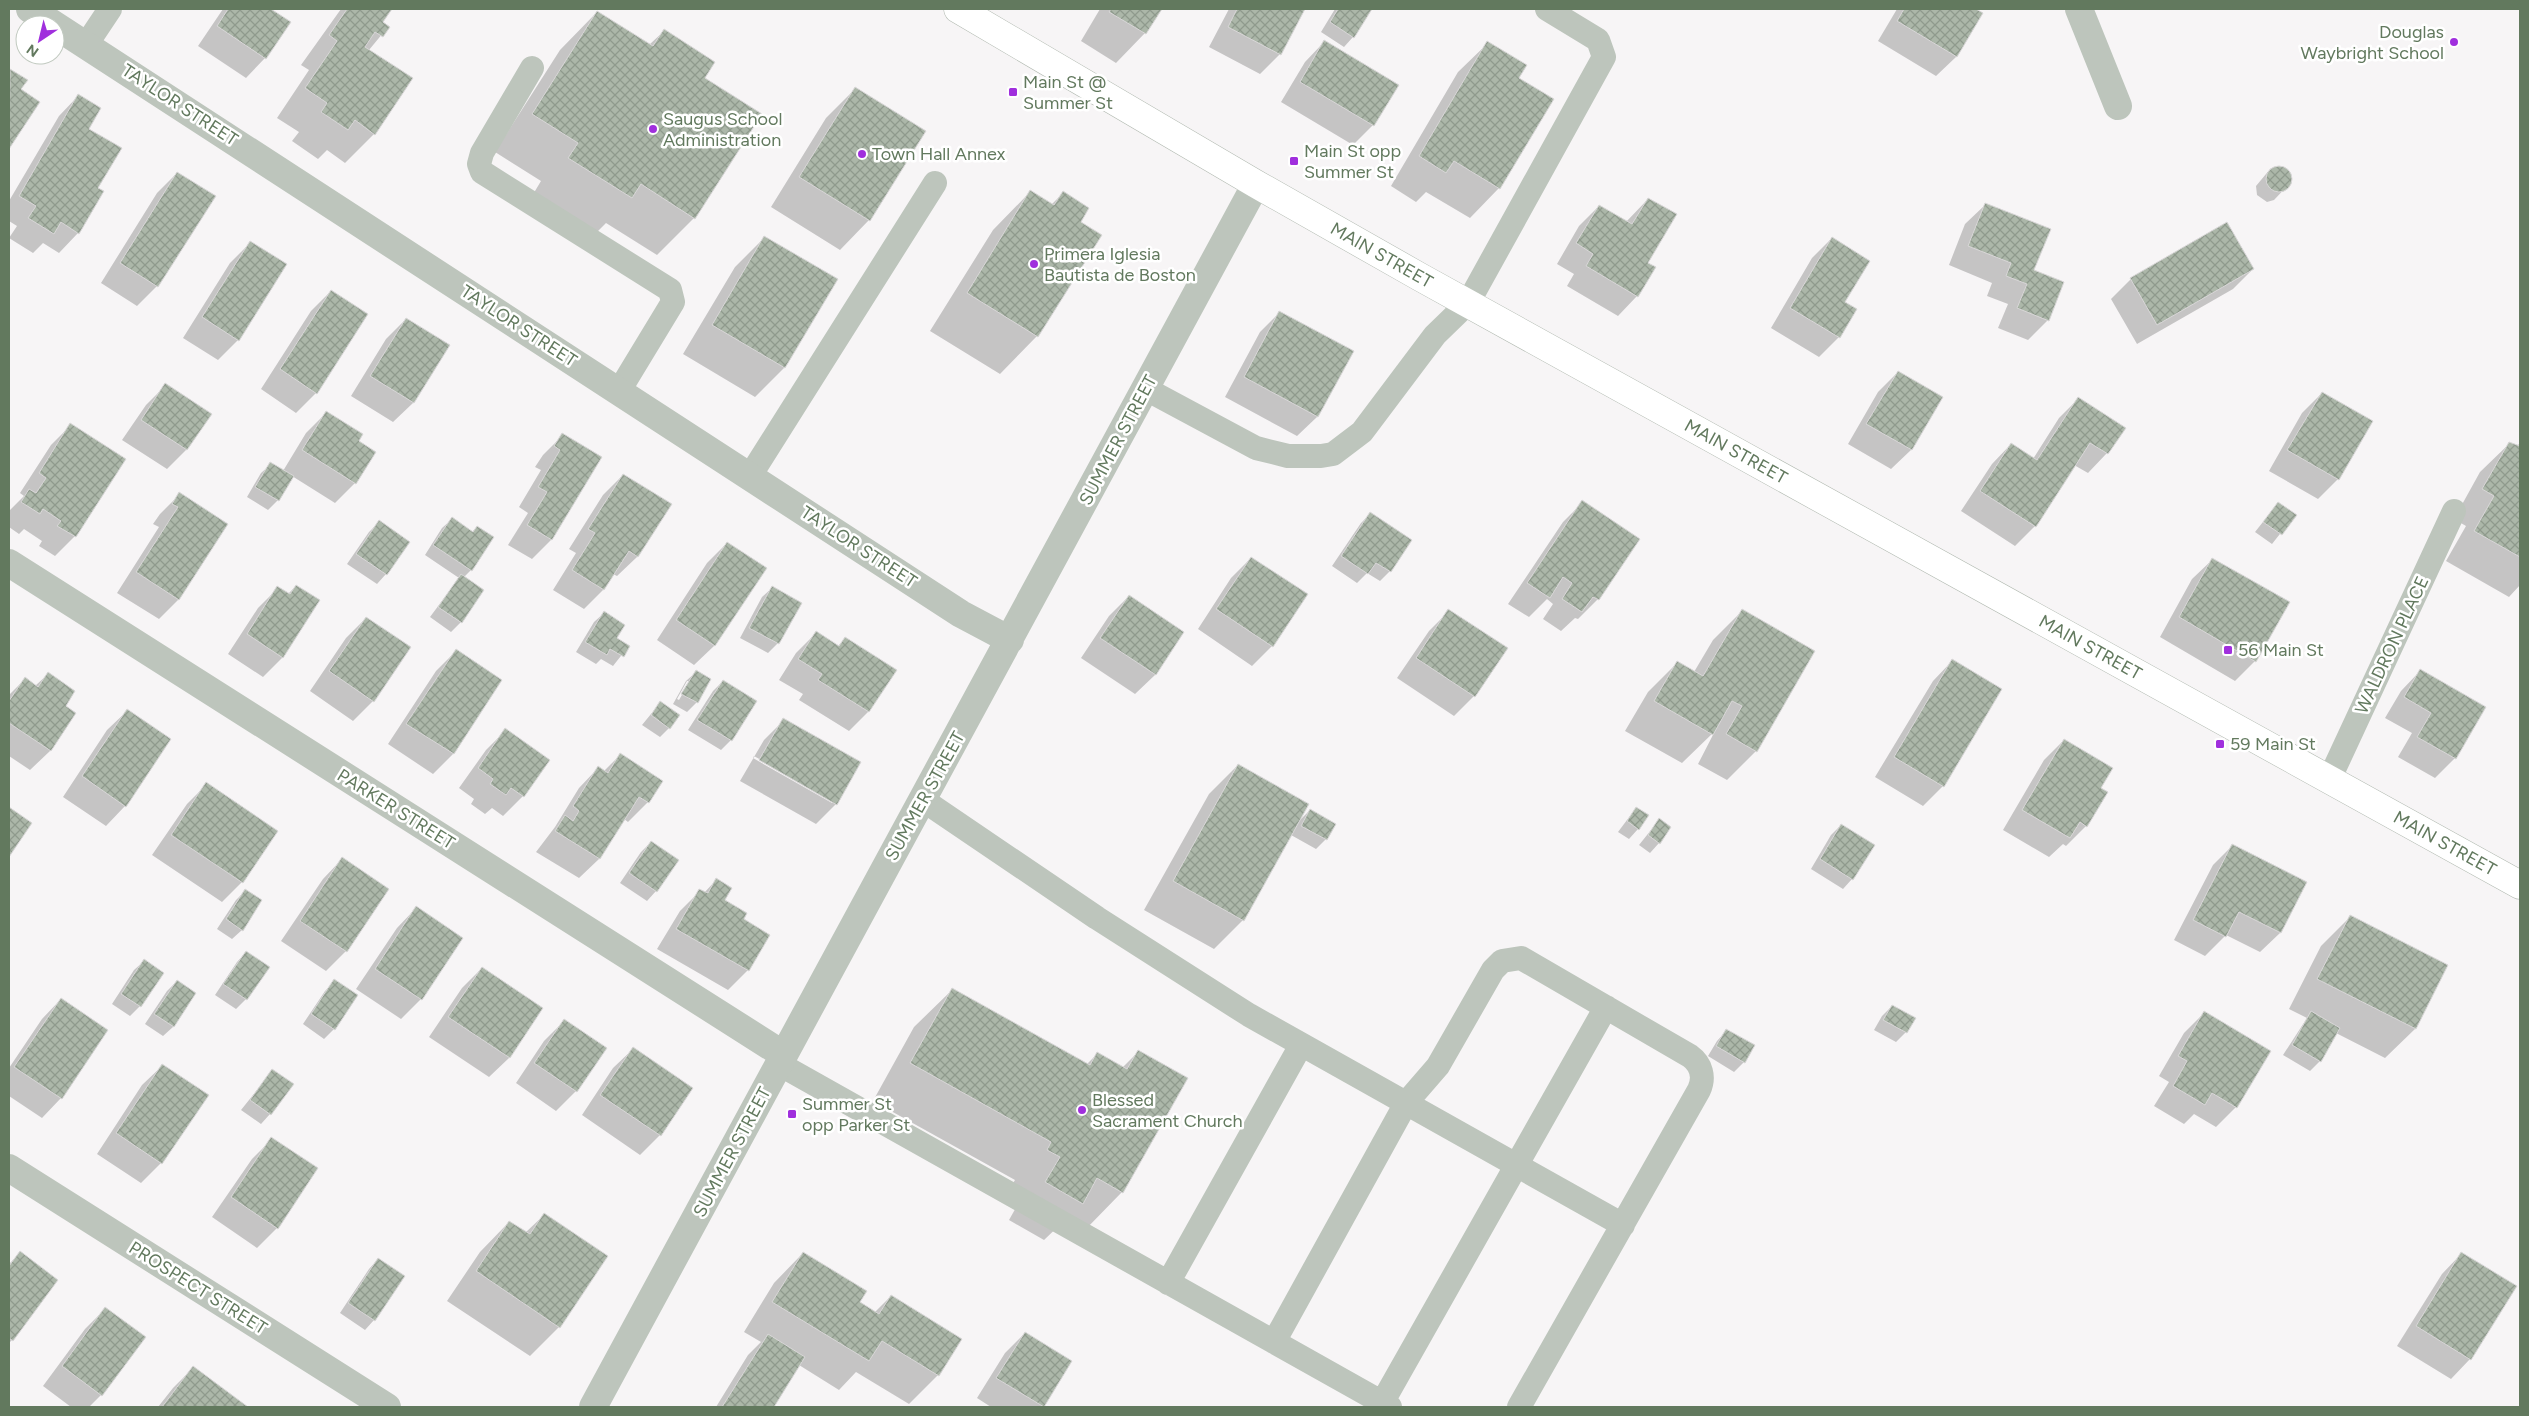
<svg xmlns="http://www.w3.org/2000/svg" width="2529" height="1416" viewBox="0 0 2529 1416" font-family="Figtree,sans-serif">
<defs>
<pattern id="building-cross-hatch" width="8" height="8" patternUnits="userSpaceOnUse" patternTransform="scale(1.25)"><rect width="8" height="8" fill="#acb7a9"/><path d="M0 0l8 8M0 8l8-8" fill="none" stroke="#8f9a8d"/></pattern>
</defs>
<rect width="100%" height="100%" fill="#f7f5f6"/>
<path fill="#0003" fill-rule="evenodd" d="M223,9H269L289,22L265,58L246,78L198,46Z
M341,9H391L381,22L388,27L369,50L374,134L345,163L327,150L318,159L292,141L299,132L277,118L309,70L301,65Z
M1100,9H1160L1145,33L1116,63L1081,41Z
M1229,9H1303L1280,54L1260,74L1209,47Z
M1335,9H1370L1353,37L1344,47L1321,32Z
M1897,9H1973L1981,14L1956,57L1936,76L1878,41Z
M597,12L649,45L664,31L703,79L694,218L657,255L606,223L594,235L532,196L541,181L495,152L560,50Z
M1324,42L1373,125L1353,145L1281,102L1305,62Z
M1488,43L1499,188L1470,218L1426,192L1416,202L1391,186L1458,72Z
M10,70L19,89L39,102L9,147Z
M855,89L869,220L840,250L771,207L826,118Z
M78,96L87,129L97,188L78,233L59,253L43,243L33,253L9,238L17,226L9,221V201L59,116Z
M2281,167L2290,173L2291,182L2274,200L2267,202L2257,195L2256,186L2271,168Z
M177,173L157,286L137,306L101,283L157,193Z
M1030,192L1051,205L1063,193L1079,222L1037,336L1000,374L930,331L993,230Z
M1648,199L1646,263L1637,296L1618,316L1567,286L1574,274L1557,264L1579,226L1599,206L1626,222Z
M1985,205L2033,271L2048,320L2028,340L1998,328L2008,304L1987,296L1992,283L1949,265L1965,224Z
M765,237L836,280L784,368L755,397L683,354L735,267Z
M1832,238L1844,303L1839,337L1819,357L1771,328L1812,258Z
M250,243L238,340L218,360L183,338L230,263Z
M2253,269L2233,289L2137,344L2111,299L2131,279Z
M331,291L316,393L296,413L261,389L311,311Z
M1280,312L1352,352L1317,417L1297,436L1225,397L1260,332Z
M406,319L448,346L413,403L393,422L351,396L386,339Z
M1898,372L1941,397L1911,450L1891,469L1848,444L1878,392Z
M166,385L210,414L186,450L167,469L122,440L146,405Z
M2322,393L2371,422L2338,479L2318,499L2269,471L2302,413Z
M2079,398L2107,453L2088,473L2074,465L2035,526L2015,546L1961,511L1992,464L2011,444L2033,459L2059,418Z
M326,413L358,441L355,483L335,503L292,476L278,500L268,510L247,497L261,473L271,464L283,471L306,433Z
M71,425L124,460L75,536L55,556L39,546L42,541L24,529L19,534L9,527V511L24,496L20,493L51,445Z
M563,435L551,540L532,559L508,545L528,513L519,507L541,470L535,467L543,455Z
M2510,443L2516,447L2520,443V585L2509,597L2446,561L2466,526L2454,519L2480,472Z
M623,475L670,504L637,557L617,576L613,574L603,590L584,609L553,590L576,553L569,549L603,495Z
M180,494L178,600L159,619L117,593L159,527L153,524L160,514Z
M1583,502L1638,539L1598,599L1578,619L1575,618L1561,631L1543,619L1553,604L1547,599L1529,617L1508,604L1563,522Z
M2278,503L2295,515L2272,544L2255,532Z
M1370,514L1410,541L1390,571L1380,581L1367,573L1357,583L1332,566L1361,523Z
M452,519L472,532L477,527L471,570L464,577L483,590L461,622L451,632L430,617L459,578L425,555L442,528Z
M379,522L386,574L377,584L347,564L369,532Z
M727,543L765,568L714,646L694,665L657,640L707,563Z
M1251,558L1272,646L1252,666L1198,629L1231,578Z
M2212,560L2255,661L2235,681L2160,637L2192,579Z
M296,586L283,657L263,677L228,654L258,608L278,588L288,594Z
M772,588L778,643L768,653L740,638L762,597Z
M1129,596L1182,632L1155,675L1135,694L1081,658L1109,616Z
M1449,611L1474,696L1454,716L1397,678L1429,631Z
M1742,611L1756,751L1727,780L1698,764L1715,731L1682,763L1625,731L1648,692L1677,663L1694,672L1713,640Z
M604,613L615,639L628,647L613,666L601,659L596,664L576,652L594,622Z
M366,618L373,701L353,721L310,691L346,638Z
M816,633L838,646L845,639L895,670L868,712L849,731L799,700L803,694L779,680L796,653Z
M456,651L500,680L453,754L433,774L388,744L436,671Z
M1952,661L1943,786L1923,806L1875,777L1933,681Z
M2420,671L2484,708L2455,758L2435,778L2398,757L2412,733L2385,718L2401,691Z
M696,672L697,702L687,712L673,704L686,681ZM687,681H690L679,700L677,699Z
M48,674L64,706L75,714L50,751L30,770L9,756V695L25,679L35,686Z
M723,681L755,701L731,740L721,750L688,730L713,691Z
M660,703L669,728L660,737L642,725Z
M127,711L125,806L106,826L63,797L107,730Z
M784,720L836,804L816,824L740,781L764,740ZM754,756L832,800V803L753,758Z
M506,730L523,796L503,816L492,808L485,814L471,804L474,799L459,788L486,750Z
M2064,740L2086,826L2066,846L2063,844L2049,857L2003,830L2044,760Z
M620,755L661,781L648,802L628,822L624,819L599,859L579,878L536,852L555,827L579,788L598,768L604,771Z
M1238,765L1299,821L1310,810L1326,839L1316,849L1291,835L1243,920L1214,949L1144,910L1209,794Z
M207,784L276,831L242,882L222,902L152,855L187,804Z
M1636,808L1638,829L1629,839L1618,832Z
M1659,820V843L1650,853L1639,845Z
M1841,825L1852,879L1843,889L1811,869L1831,835Z
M651,842L656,891L647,901L620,883L641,852Z
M2233,845L2305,882L2280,933L2260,952L2226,935L2205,956L2174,940L2213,865Z
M342,859L346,951L326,971L281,941L323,879Z
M716,880L723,900L742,920L748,970L728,990L657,949L680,911L700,891L704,893Z
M245,891L242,930L232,939L217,929L236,900Z
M416,908L421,999L401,1019L356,989L397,928Z
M2350,917L2447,966L2415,1029L2385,1058L2336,1033L2320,1061L2310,1071L2283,1055L2307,1018L2289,1009L2321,946Z
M246,952V999L236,1009L215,995L237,962Z
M144,961L140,1006L130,1016L112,1004L134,970Z
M482,968L542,1009L509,1058L489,1077L429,1037L462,988Z
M177,981L195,994L173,1027L163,1036L145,1024L167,991Z
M335,981L334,1029L324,1039L303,1024L325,991Z
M952,990L1086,1065L1097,1054L1122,1068L1138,1052L1122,1192L1085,1230L1066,1219L1044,1240L1009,1220L1023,1195L1010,1188L1015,1180L873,1101L914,1027Z
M61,999V1098L42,1118L9,1096V1068L42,1019Z
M1892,1006L1914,1019L1906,1032L1896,1042L1874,1030L1882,1016Z
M2204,1013L2236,1107L2216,1127L2194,1114L2184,1124L2154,1106L2169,1082L2159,1076L2184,1033Z
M564,1021L576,1091L556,1111L516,1083L544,1041Z
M1726,1031L1744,1062L1734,1072L1708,1056L1717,1041Z
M633,1049L660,1135L640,1155L582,1115L613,1068Z
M162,1066L161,1163L141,1183L97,1154L142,1085Z
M272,1071L270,1114L261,1124L241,1110Z
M272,1139L277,1228L257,1248L212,1217L252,1159Z
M544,1215L559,1327L530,1356L447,1301L480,1252L509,1222L525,1233Z
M20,1253L12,1340L9,1343V1264Z
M803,1253L858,1302L875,1312L891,1296L938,1375L909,1404L856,1372L839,1390L799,1365L773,1407H716L748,1355L761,1342L744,1332L774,1283Z
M2461,1254L2470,1359L2451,1379L2397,1346L2442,1274Z
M378,1259L374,1320L365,1330L340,1313L369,1269Z
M105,1309L101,1395L89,1407H71L43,1386L85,1329Z
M1025,1333L1071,1361L1042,1407H991L977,1398L1005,1353Z
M193,1368L246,1407H158L173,1388Z"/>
<path fill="url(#building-cross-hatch)" stroke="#d9d7d8" d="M228,9H271L291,22L266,59L217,26Z
M347,9H392L383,22L390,27L383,37L375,32L365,47L413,78L375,135L355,120L348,130L321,112L327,103L305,88L337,41L329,35Z
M1111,9H1162L1146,34L1109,12Z
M1237,9H1305L1281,55L1228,27Z
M1338,9H1372L1354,38L1330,22Z
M1904,9H1976L1983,13L1957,57L1897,21Z
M597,11L653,46L664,29L715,62L705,78L762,114L695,219L641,184L632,198L568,158L578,143L532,114Z
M1324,40L1399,85L1374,126L1300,82Z
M1487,41L1527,65L1519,78L1554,99L1500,189L1454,161L1446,173L1419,156Z
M10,69L28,80L21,89L40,102L9,149Z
M855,87L926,131L870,221L799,177Z
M78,94L101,108L89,129L122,148L98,188L104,191L79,234L61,222L54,234L28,218L36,206L19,196Z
M2266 179a13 13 0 1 1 26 0a13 13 0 1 1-26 0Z
M177,172L216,196L158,287L120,263Z
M1030,190L1054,205L1063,191L1089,208L1081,222L1102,235L1038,337L967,293Z
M1648,198L1677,214L1648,263L1656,267L1638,297L1586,266L1593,254L1576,243L1599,205L1632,224Z
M1985,203L2051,229L2034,270L2064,282L2049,321L2017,308L2027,284L2006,276L2011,263L1968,246Z
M2227,222L2254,269L2157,325L2130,278Z
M764,236L838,279L785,368L712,325Z
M1832,237L1870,261L1845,302L1857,309L1840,338L1790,308Z
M250,241L287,264L239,341L202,317Z
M331,290L368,314L317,394L280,369Z
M1279,311L1354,351L1318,417L1244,377Z
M406,318L450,345L414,403L370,376Z
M1898,371L1943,397L1912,450L1866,424Z
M165,383L212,414L187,450L141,420Z
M2322,392L2373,421L2339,480L2287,450Z
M2078,397L2126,428L2108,454L2090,443L2036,527L1980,491L2011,443L2037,460Z
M326,411L363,434L359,441L376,452L356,484L302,450Z
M70,423L126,459L76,537L57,526L61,521L43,509L40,514L21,502L29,489L36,493L46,478L39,473Z
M562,433L602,457L552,540L527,525L547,492L538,487L560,450L554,446Z
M2509,442L2520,446V557L2474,531L2494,496L2482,489Z
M270,462L294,476L279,501L255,487Z
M623,474L672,504L638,557L629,551L604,590L572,570L595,533L588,529Z
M179,492L228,524L179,600L136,572L178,507L172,504Z
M1582,500L1640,539L1599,600L1593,597L1582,612L1562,599L1572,583L1563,577L1550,598L1527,583Z
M2278,502L2297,515L2282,535L2263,522Z
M1370,512L1412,540L1391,572L1376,563L1368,574L1341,556Z
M452,517L473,532L477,526L494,537L472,571L433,545Z
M379,520L410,542L387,575L356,554Z
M727,542L767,568L715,646L676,620Z
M1251,557L1308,594L1273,647L1216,609Z
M2212,558L2290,602L2256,662L2179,617Z
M461,574L484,590L462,623L438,607Z
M296,585L320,600L283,658L247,634L277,586L290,594Z
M772,586L802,603L779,644L749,628Z
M1129,595L1184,632L1156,675L1100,638Z
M1448,609L1508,648L1475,697L1416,658Z
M1742,609L1815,651L1757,752L1726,734L1742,706L1732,701L1713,735L1654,701L1677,661L1703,676Z
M604,611L625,625L617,638L630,646L624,657L610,649L607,655L585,642Z
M366,617L411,647L374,702L329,671Z
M816,631L839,646L845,637L897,670L869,712L818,680L822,674L798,659Z
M456,649L502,680L454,754L406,724Z
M1952,659L2002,689L1944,787L1894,757Z
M2420,669L2486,707L2456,759L2417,737L2431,713L2404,697Z
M696,670L711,679L698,703L681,694Z
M48,672L75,691L66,706L76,713L51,751L9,723V701L25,677L38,687Z
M723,680L757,701L732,741L697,720Z
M660,701L680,715L670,729L651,715Z
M127,709L171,739L126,807L82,776Z
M783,718L861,762L837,805L759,760Z
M505,728L550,760L524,797L511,788L506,795L490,784L493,779L478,768Z
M2064,739L2113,768L2101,788L2108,792L2087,827L2080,822L2070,838L2022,810Z
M620,753L663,781L649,803L639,797L600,859L555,831L565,815L573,821L579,811L573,806L598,766L608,773Z
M1238,764L1309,804L1244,921L1173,881Z
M206,782L278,831L243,883L171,835Z
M9,807L32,823L9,857Z
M1636,807L1649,815L1639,830L1627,821Z
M1310,809L1336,824L1327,840L1301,826Z
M1659,818L1671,827L1660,844L1648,835Z
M1841,824L1875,845L1853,880L1820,859Z
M651,841L679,860L657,892L629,873Z
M2232,844L2307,882L2281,933L2239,912L2226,937L2193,920Z
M342,857L389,889L347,952L300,921Z
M716,878L732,888L725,900L747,913L744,919L770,935L749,971L676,929L699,889L708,893Z
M245,889L262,900L243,931L226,919Z
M416,906L463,938L422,1000L375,969Z
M2350,915L2448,965L2416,1029L2317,979Z
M246,951L270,967L247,1000L223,984Z
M144,959L164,973L141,1007L121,994Z
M482,967L543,1008L510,1058L448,1017Z
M334,979L358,995L335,1030L311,1014Z
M177,980L196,993L174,1027L154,1014Z
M952,988L1090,1065L1097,1052L1127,1069L1138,1050L1188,1078L1123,1193L1097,1178L1083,1204L1045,1182L1060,1157L1047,1150L1051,1142L910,1063Z
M61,998L108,1030L62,1099L14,1067Z
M1892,1005L1916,1018L1907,1033L1883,1020Z
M2204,1011L2271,1051L2237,1108L2212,1093L2205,1105L2173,1086L2187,1061L2178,1056Z
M2311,1011L2340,1028L2321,1062L2292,1045Z
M564,1019L607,1048L577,1092L534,1063Z
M1726,1029L1755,1045L1745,1063L1716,1046Z
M633,1047L693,1088L661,1136L600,1095Z
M162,1064L209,1095L162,1164L116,1133Z
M272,1069L294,1084L271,1115L250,1100Z
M271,1137L318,1168L278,1229L231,1197Z
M544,1213L608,1256L560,1328L476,1271L509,1221L530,1234Z
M20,1251L58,1280L13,1341L9,1338V1266Z
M803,1252L867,1291L860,1302L879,1314L891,1295L962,1339L939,1376L882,1341L869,1361L772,1302Z
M2461,1252L2517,1286L2471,1360L2416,1326Z
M378,1258L405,1276L375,1321L348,1303Z
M105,1307L146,1337L102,1396L62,1366Z
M1025,1332L1072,1361L1044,1407L996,1378Z
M768,1334L805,1357L774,1407H722Z
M193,1366L248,1407H162Z"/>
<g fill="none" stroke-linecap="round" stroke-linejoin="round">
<g stroke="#b1b9b0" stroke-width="29">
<g id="primary">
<path id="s1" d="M958,9L1256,184L1420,277L2520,885"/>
</g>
</g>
<path stroke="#bdc5bc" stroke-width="24" d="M86,45L110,9
M532,68L482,153L479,164L482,172L670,290L673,302L619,391
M1146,389L1256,448L1288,456H1321L1333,454L1362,432L1435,335L1468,303L1604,57L1598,40L1547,9
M750,476L935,183
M2329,780L2454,511
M923,800L1097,918L1249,1015L1623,1225
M779,1064L1390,1407
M1168,1283L1301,1045
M1274,1342L1406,1103L1438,1066L1493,970L1502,961L1521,958L1690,1056C1701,1064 1705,1077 1699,1090L1519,1407
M1382,1403L1606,1007"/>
<path stroke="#bdc5bc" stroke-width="28" d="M30,9L961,614L1010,640
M2079,9L2118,106
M9,563L784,1055
M9,1168L387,1407
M593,1407L1256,184"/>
<use href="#primary" stroke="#fff" stroke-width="28"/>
</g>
<g fill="#a02fdd" stroke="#fff" stroke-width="2">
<circle cx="2454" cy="42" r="5"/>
<rect x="1008" y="87" width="10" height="10" rx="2.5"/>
<circle cx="653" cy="129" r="5"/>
<circle cx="862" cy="154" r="5"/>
<rect x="1289" y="156" width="10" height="10" rx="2.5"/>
<circle cx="1034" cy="264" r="5"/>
<rect x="2223" y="645" width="10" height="10" rx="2.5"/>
<rect x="2215" y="739" width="10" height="10" rx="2.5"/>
<circle cx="1082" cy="1110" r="5"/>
<rect x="787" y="1109" width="10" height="10" rx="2.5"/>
</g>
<g text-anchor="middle" stroke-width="5" stroke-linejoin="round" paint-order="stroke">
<g font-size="18" fill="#62795e" stroke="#fff" text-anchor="start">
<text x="2444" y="38" text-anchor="end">Douglas<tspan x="2444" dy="21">Waybright School</tspan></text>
<text x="1023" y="88">Main St @<tspan x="1023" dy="21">Summer St</tspan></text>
<text x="663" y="125">Saugus School<tspan x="663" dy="21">Administration</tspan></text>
<text x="1304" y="157">Main St opp<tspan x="1304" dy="21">Summer St</tspan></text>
<text x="872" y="160">Town Hall Annex</text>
<text x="1044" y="260">Primera Iglesia<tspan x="1044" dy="21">Bautista de Boston</tspan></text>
<text x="2238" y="656">56 Main St</text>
<text x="2230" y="750">59 Main St</text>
<text x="1092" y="1106">Blessed<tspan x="1092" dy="21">Sacrament Church</tspan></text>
<text x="802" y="1110">Summer St<tspan x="802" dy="21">opp Parker St</tspan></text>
</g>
<g font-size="18" fill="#62795e" stroke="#fff">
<text transform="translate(180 105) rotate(33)" y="6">TAYLOR STREET</text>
<text dy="6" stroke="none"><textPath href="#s1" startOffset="490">MAIN STREET</textPath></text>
<text transform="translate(519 326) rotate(33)" y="6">TAYLOR STREET</text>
<text transform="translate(1118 440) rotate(-62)" y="6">SUMMER STREET</text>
<text dy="6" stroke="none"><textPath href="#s1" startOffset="895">MAIN STREET</textPath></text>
<text transform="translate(859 547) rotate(33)" y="6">TAYLOR STREET</text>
<text transform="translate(2392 645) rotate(-65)" y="6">WALDRON PLACE</text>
<text dy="6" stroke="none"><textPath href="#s1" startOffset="1300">MAIN STREET</textPath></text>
<text transform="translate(925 796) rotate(-61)" y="6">SUMMER STREET</text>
<text transform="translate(396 809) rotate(32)" y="6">PARKER STREET</text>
<text dy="6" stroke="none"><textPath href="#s1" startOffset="1705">MAIN STREET</textPath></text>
<text transform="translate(732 1152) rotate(-62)" y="6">SUMMER STREET</text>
<text transform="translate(198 1288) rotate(32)" y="6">PROSPECT STREET</text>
</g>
</g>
<rect width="2529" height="1416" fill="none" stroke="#62795e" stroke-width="20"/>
<g transform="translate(40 40) rotate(215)"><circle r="24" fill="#ffffff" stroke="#c0c9bf"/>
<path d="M0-4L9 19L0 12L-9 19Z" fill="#a02fdd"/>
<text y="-8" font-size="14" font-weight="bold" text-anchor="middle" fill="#62795e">N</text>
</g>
</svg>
